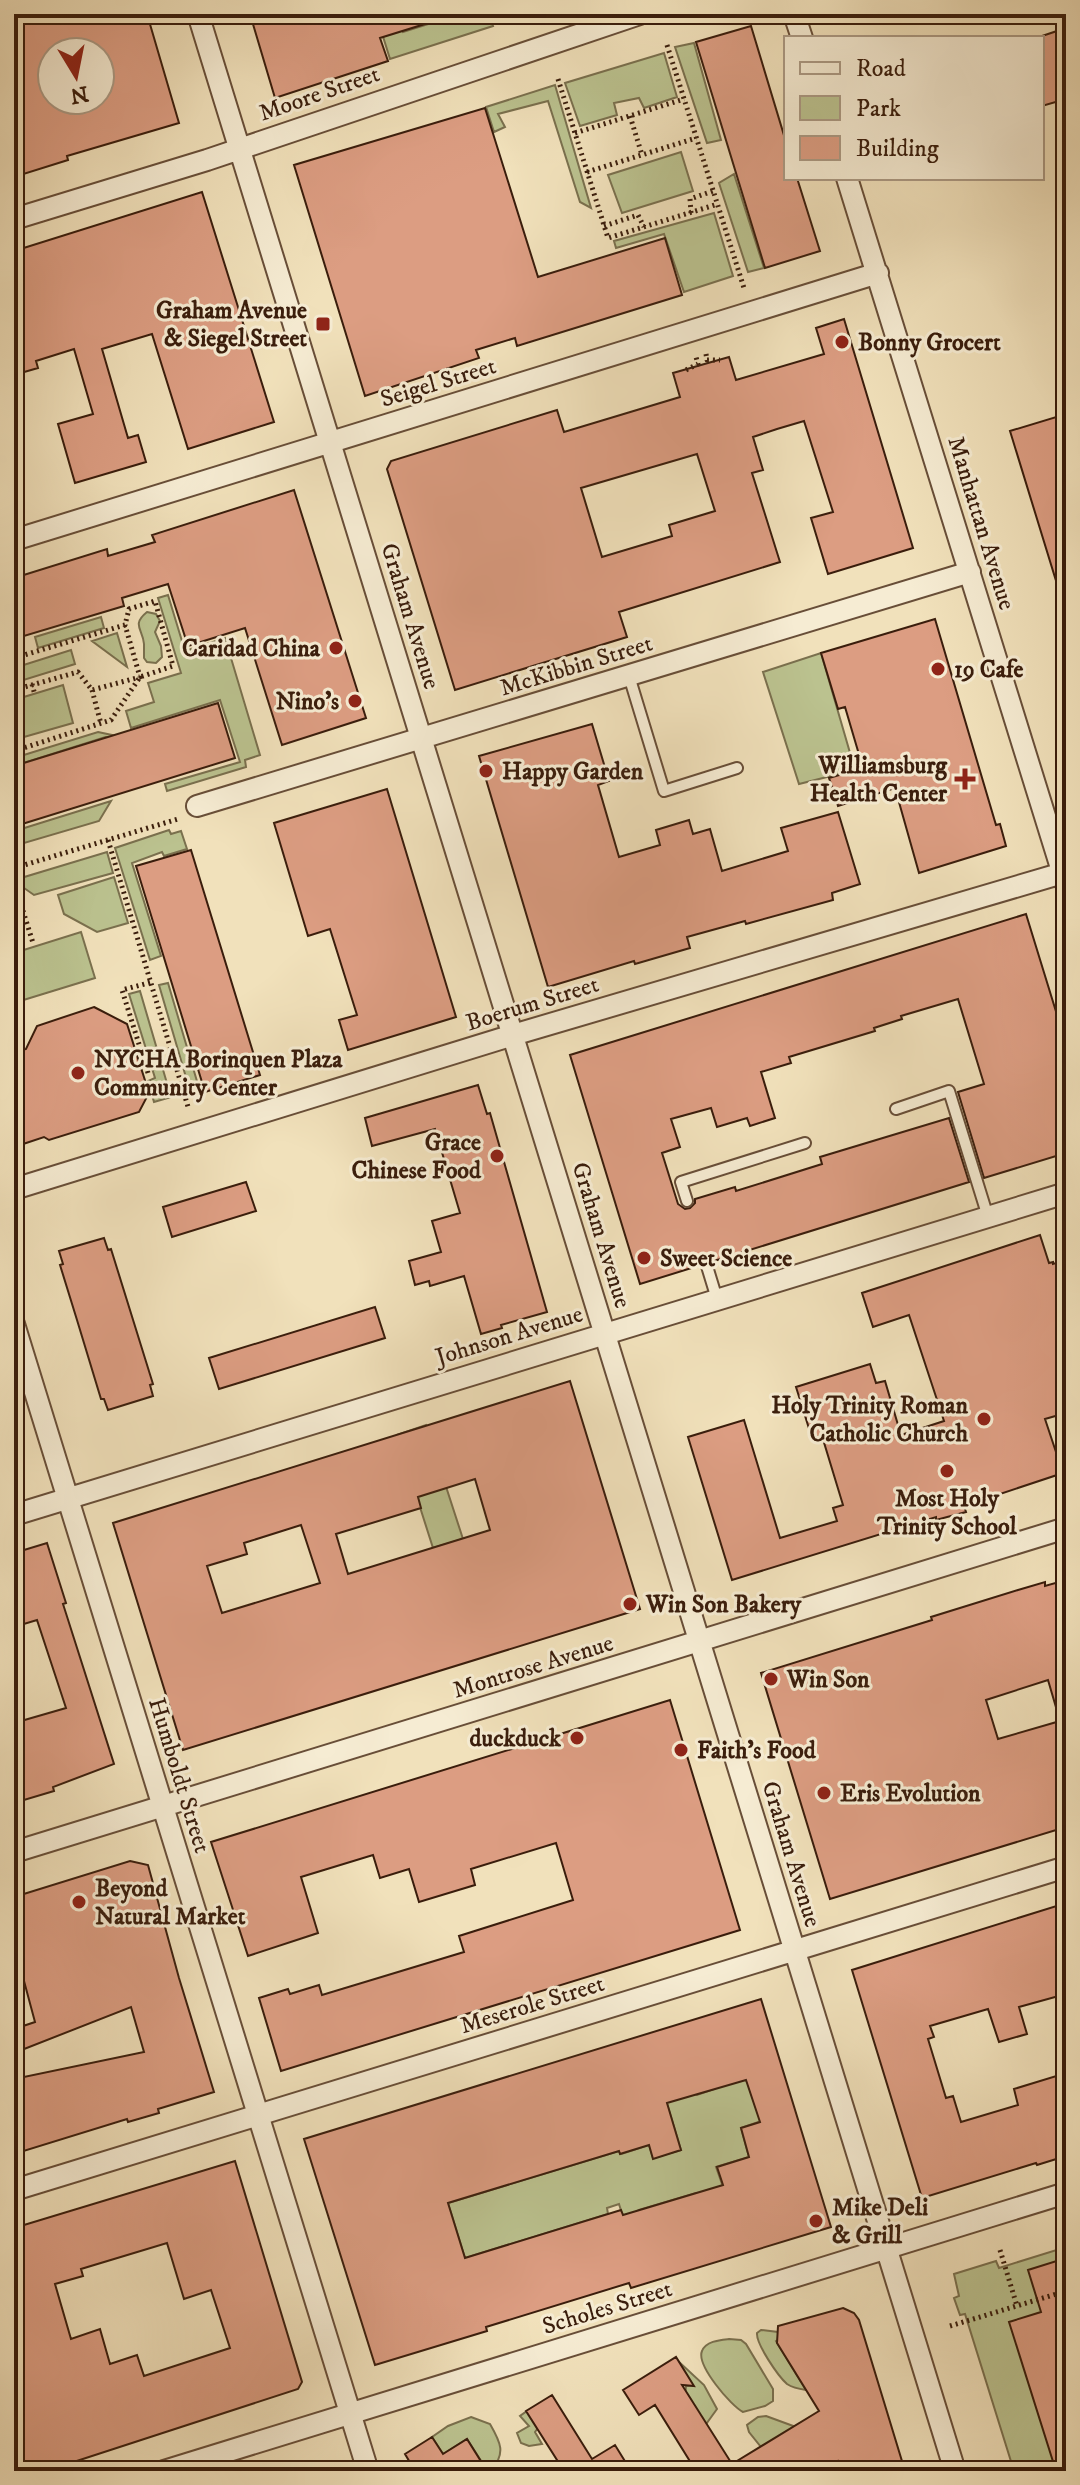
<svg xmlns="http://www.w3.org/2000/svg" width="1080" height="2485" viewBox="0 0 1080 2485" font-family="'IM FELL DW Pica',serif">
<rect width="100%" height="100%" fill="#f1e1bb"/>
<filter id="stains"><feTurbulence type="fractalNoise" baseFrequency=".0025" numOctaves="4"/><feColorMatrix values="0 0 0 0 .2 0 0 0 0 .09 0 0 0 0 .02 0 0 0 .5 -.17"/></filter>
<radialGradient id="worn" r=".72"><stop offset=".6" stop-color="#630" stop-opacity="0"/><stop offset="1" stop-color="#630" stop-opacity=".3"/></radialGradient>
<path fill="#bbc28f" stroke="#7a704e" stroke-width="2" d="M376,14H397L403,32L460,14H489L493,26L390,59Z
M694,43L721,140L707,143L675,47Z
M664,53L677,97L644,108L639,98L614,103L617,115L580,126L565,83Z
M555,85L591,208L580,202L548,101L498,114L505,127L494,132L486,107Z
M681,152L693,191L622,213L608,175Z
M734,174L764,268L748,272L719,183Z
M714,213L733,276L684,292L664,234L616,248L614,241Z
M168,595L185,651L225,638L260,755L245,760L246,767L167,791L165,784L240,762L220,700L131,728L126,711L154,702L148,683L181,673L158,598Z
M147,612L156,614L160,621L155,632L161,646L162,657L156,663L147,662L144,658C144,653 144,649 144,644C143,629 131,625 147,612Z
M101,617L104,628L38,648L35,637Z
M117,633L127,667L92,641Z
M71,650L75,664L14,683V668Z
M821,653L855,770L799,784L763,672Z
M63,685L73,723L24,737L14,700Z
M98,732L112,735L14,766V758Z
M111,801L99,821L14,846V820L18,830Z
M169,830L171,834L181,831L187,849L164,856L162,852L132,863L161,956L150,960L115,848Z
M107,852L113,873L34,895L24,888L21,878Z
M114,877L128,923L97,932L64,914L58,895Z
M81,932L95,978L17,1002L14,994V953Z
M168,983L199,1088L190,1091L159,985Z
M140,991L171,1097L154,1102L148,1081L155,1078L129,994Z
M426,1425L463,1539L433,1548L397,1435Z
M749,2063L767,2119L741,2128L749,2157L716,2167L728,2201L696,2193L639,2210L624,2220L619,2204L607,2208L608,2214L465,2258L448,2203L619,2151L621,2154L649,2145L653,2158L681,2150L659,2077L697,2095L714,2089Z
M1066,2247V2471H1014L965,2314L960,2315L954,2298L959,2296L954,2274L996,2261L999,2268Z
M761,2330L778,2332L781,2338L776,2341L806,2390C799,2389 793,2388 787,2384C778,2376 756,2344 757,2333Z
M729,2339L741,2340L746,2344L773,2389V2401L765,2406L743,2412C731,2406 696,2365 702,2351C706,2341 720,2340 729,2339Z
M678,2361L704,2385L717,2409L704,2427L685,2397L686,2386L692,2385Z
M527,2411L538,2428L535,2432L542,2444L529,2446L521,2443L517,2433L529,2426L520,2416Z
M766,2416L796,2427L761,2447L749,2432L747,2425L758,2417Z
M471,2417L490,2424C501,2443 506,2453 491,2471H479L485,2467L467,2439L443,2454L432,2437L448,2426Z"/>
<path fill="#dc9d82" stroke="#3a1d0c" stroke-width="2" fill-rule="evenodd" d="M14,14H147L179,123L67,156L68,160L14,177ZM52,52H100V100H52Z
M250,14H440L441,19L380,38L388,61L275,98Z
M751,26L786,142V178H797L820,251L765,268L696,42Z
M1066,28V99L1042,106V36Z
M485,108L538,277L665,238L682,295L517,346L515,338L476,350L479,358L365,396L294,165Z
M202,192L274,422L188,449L152,334L102,349L128,438L138,435L146,462L75,483L58,424L93,414L74,349L36,361L38,368L14,375V251Z
M844,319L913,548L828,574L811,518L833,512L804,421L777,429L753,437L763,470L752,473L780,562L619,612L627,637L455,690L387,469L391,461L557,410L564,432L680,397L673,373L729,357L736,380L824,354L816,328ZM697,454L715,511L669,525L672,536L602,557L581,488Z
M1066,414V597H1061L1010,431Z
M294,490L366,718L282,745L245,628L188,646L168,584L122,598L124,606L14,639V578L107,549L108,556L155,542L152,535Z
M935,619L996,825L1000,824L1006,846L919,873L895,788L838,806L829,778L863,768L845,707L838,709L821,653Z
M218,703L235,758L19,825L14,808V766Z
M592,724L609,781L598,785L619,857L660,845L656,830L689,820L693,834L710,829L722,871L788,851L781,828L838,812L860,884L832,893L833,900L746,924L745,921L687,937L690,948L635,964L634,961L548,987L479,756Z
M387,789L456,1017L348,1050L339,1020L357,1015L330,929L308,936L274,823Z
M191,850L260,1075L205,1092L136,866Z
M1026,914L1066,1044V1153L984,1178L958,1092L984,1084L958,999L901,1016L902,1019L874,1028L875,1031L789,1057L791,1063L761,1072L775,1118L750,1126L747,1118L717,1127L711,1108L671,1119L680,1147L662,1153L678,1204L685,1209L690,1208L695,1203V1199L735,1187L736,1191L822,1164L820,1157L949,1118L969,1182L714,1261L709,1255L703,1256L698,1260V1266L640,1284L570,1055Z
M94,1007L127,1024L149,1093L139,1112L49,1140L44,1137L14,1147V1053L26,1049L37,1026Z
M478,1085L487,1114L490,1113L547,1312L501,1325L502,1328L481,1334L464,1276L430,1286L429,1281L415,1285L409,1261L441,1252L432,1221L460,1213L435,1129L372,1146L365,1118Z
M246,1182L256,1211L172,1237L163,1207Z
M1040,1235L1049,1263L1053,1262V1264L1066,1260V1413L1045,1419L1063,1473L964,1506L966,1512L936,1520V1517L732,1580L688,1437L744,1420L780,1538L837,1521L833,1508L843,1505L822,1436L812,1438L796,1387L870,1364L876,1383L885,1381L901,1435L944,1421L909,1315L873,1327L862,1293Z
M104,1238L108,1250L111,1249L153,1384L150,1385L153,1396L108,1410L104,1399H101L77,1320L60,1265L63,1264L59,1251Z
M375,1307L385,1338L219,1389L209,1358Z
M570,1381L640,1609L183,1750L113,1523ZM475,1479L490,1530L348,1574L336,1534L421,1508L418,1497ZM301,1525L320,1583L222,1613L207,1566L247,1554L244,1543Z
M47,1543L66,1603L63,1604L114,1764L53,1787L54,1791L14,1803V1723L66,1708L37,1620L14,1627V1553Z
M1066,1580V1827L830,1899L761,1673L932,1620L931,1617L1018,1590L1045,1582V1586ZM1048,1680L1060,1721L998,1739L986,1700Z
M670,1700L740,1930L281,2071L259,1998L288,1989L290,1994L319,1985L322,1995L464,1952L459,1936L573,1900L556,1843L471,1869L475,1885L419,1902L409,1869L380,1878L373,1855L301,1877L318,1933L248,1956L211,1842Z
M130,1861L148,1865L179,1978L214,2092L158,2109L159,2113L128,2122L127,2119L14,2154V2079L144,2052L131,2007L14,2053V2029L35,2022L24,1981L14,1984V1897Z
M1066,1903V1994L1019,2007L1027,2034L999,2042L988,2009L930,2026L934,2037L928,2039L946,2098L953,2096L961,2122L1018,2105L1014,2089L1066,2073V2156L1037,2165L1036,2163L922,2198L852,1970Z
M761,1999L831,2227L631,2288L629,2283L486,2327L487,2331L375,2365L304,2139ZM746,2080L760,2122L741,2128L749,2157L717,2167L723,2185L623,2215L621,2210L465,2258L448,2203L619,2151L620,2154L649,2145L653,2159L681,2150L667,2103Z
M235,2161L302,2382L298,2389L46,2471H14V2228ZM167,2243L184,2299L211,2290L230,2348L144,2376L137,2355L110,2364L100,2329L71,2339L55,2284L83,2276L81,2269Z
M1066,2258V2471H1056L1009,2322L1041,2312L1028,2270Z
M843,2308L854,2313L859,2320L905,2471H844L838,2461L822,2471H696L655,2405L639,2415L623,2390L676,2357L694,2386L682,2385L732,2464L819,2411L777,2343L778,2326Z
M552,2395L592,2459L615,2445L631,2471H564L526,2411Z
M432,2437L443,2454L467,2439L487,2471H415L405,2454Z"/>
<g fill="none" stroke-linecap="round" stroke-linejoin="round">
<g stroke="#684e38" stroke-width="14">
<path id="lane" d="M629,676L664,791L737,768
M896,1109L949,1091L988,1217
M687,1201L681,1182L805,1143
M706,1263L717,1299"/>
</g>
<g stroke="#684e38" stroke-width="24">
<path id="street" d="M198,14L955,2471
M794,14L802,38
M847,178L1066,884
M14,219L207,160L640,14
M14,540L878,273
M197,806L970,572
M14,1189L513,1035L1066,872
M14,1324L368,2471
M14,1515L1066,1193
M14,1852L1066,1528
M14,2190L1066,1867
M164,2471L1066,2193"/>
</g>
<path stroke="#3a1d0c" stroke-width="5" stroke-dasharray="2 4" stroke-linecap="butt" d="M667,45L744,288
M558,79L608,238L718,204
M630,116L642,155
M575,133L684,99
M587,172L696,138
M691,213L690,199L713,191
M604,226L638,215L644,227
M706,354L707,360H720
M686,370L698,364L696,357
M14,658L125,625L129,609L155,601L173,666L140,677L111,720L14,751
M32,684L35,695
M14,690L78,672L92,690L140,677L125,625
M92,690L101,724
M14,715L18,713
M108,840L189,1110
M14,868L178,819
M14,882L33,943
M148,1073L122,990L152,982
M1000,2250L1017,2306
M950,2326L1063,2292"/>
<use href="#lane" stroke="#f6ecd3" stroke-width="10"/>
<use href="#street" stroke="#f6ecd3" stroke-width="20"/>
</g>
<g fill="#8f2418" stroke="#f6ecd3" stroke-width="3">
<rect x="315" y="316" width="16" height="16" rx="4"/>
<circle cx="842" cy="342" r="8"/>
<circle cx="336" cy="648" r="8"/>
<circle cx="938" cy="669" r="8"/>
<circle cx="355" cy="701" r="8"/>
<circle cx="486" cy="771" r="8"/>
<path d="M961 767h8v8h8v8h-8v8h-8v-8h-8v-8h8z"/>
<circle cx="78" cy="1073" r="8"/>
<circle cx="497" cy="1156" r="8"/>
<circle cx="644" cy="1258" r="8"/>
<circle cx="984" cy="1419" r="8"/>
<circle cx="947" cy="1471" r="8"/>
<circle cx="630" cy="1604" r="8"/>
<circle cx="771" cy="1679" r="8"/>
<circle cx="577" cy="1738" r="8"/>
<circle cx="681" cy="1750" r="8"/>
<circle cx="824" cy="1793" r="8"/>
<circle cx="79" cy="1902" r="8"/>
<circle cx="816" cy="2221" r="8"/>
</g>
<g text-anchor="middle" stroke-width="6" stroke-linejoin="round" paint-order="stroke">
<g font-size="24" fill="#3a1d0c" stroke="#f6ecd3">
<text transform="translate(319 93) rotate(-19)" y="8">Moore Street</text>
<text transform="translate(438 382) rotate(-17)" y="8">Seigel Street</text>
<text transform="translate(982 523) rotate(73)" y="8">Manhattan Avenue</text>
<text transform="translate(411 616) rotate(73)" y="8">Graham Avenue</text>
<text transform="translate(576 665) rotate(-17)" y="8">McKibbin Street</text>
<text transform="translate(532 1003) rotate(-17)" y="8">Boerum Street</text>
<text transform="translate(602 1235) rotate(73)" y="8">Graham Avenue</text>
<text transform="translate(509 1335) rotate(-17)" y="8">Johnson Avenue</text>
<text transform="translate(533 1666) rotate(-17)" y="8">Montrose Avenue</text>
<text transform="translate(180 1775) rotate(73)" y="8">Humboldt Street</text>
<text transform="translate(792 1854) rotate(73)" y="8">Graham Avenue</text>
<text transform="translate(532 2004) rotate(-17)" y="8">Meserole Street</text>
<text transform="translate(607 2307) rotate(-17)" y="8">Scholes Street</text>
</g>
<g font-size="24" font-weight="bold" fill="#3a1d0c" stroke="#f6ecd3" text-anchor="start">
<text x="307" y="318" text-anchor="end">Graham Avenue<tspan x="307" dy="28">&amp; Siegel Street</tspan></text>
<text x="858" y="350">Bonny Grocert</text>
<text x="320" y="656" text-anchor="end">Caridad China</text>
<text x="954" y="677">19 Cafe</text>
<text x="339" y="709" text-anchor="end">Nino's</text>
<text x="947" y="773" text-anchor="end">Williamsburg<tspan x="947" dy="28">Health Center</tspan></text>
<text x="502" y="779">Happy Garden</text>
<text x="94" y="1067">NYCHA Borinquen Plaza<tspan x="94" dy="28">Community Center</tspan></text>
<text x="481" y="1150" text-anchor="end">Grace<tspan x="481" dy="28">Chinese Food</tspan></text>
<text x="660" y="1266">Sweet Science</text>
<text x="968" y="1413" text-anchor="end">Holy Trinity Roman<tspan x="968" dy="28">Catholic Church</tspan></text>
<text x="947" y="1506" text-anchor="middle">Most Holy<tspan x="947" dy="28">Trinity School</tspan></text>
<text x="646" y="1612">Win Son Bakery</text>
<text x="787" y="1687">Win Son</text>
<text x="561" y="1746" text-anchor="end">duckduck</text>
<text x="697" y="1758">Faith's Food</text>
<text x="840" y="1801">Eris Evolution</text>
<text x="95" y="1896">Beyond<tspan x="95" dy="28">Natural Market</tspan></text>
<text x="832" y="2215">Mike Deli<tspan x="832" dy="28">&amp; Grill</tspan></text>
</g>
</g>
<rect width="1080" height="2485" fill="none" stroke="#f1e1bb" stroke-width="48"/>
<rect x="16" y="16" width="1048" height="2453" fill="none" stroke="#3a1d0c" stroke-width="4"/>
<rect x="24" y="24" width="1032" height="2437" fill="none" stroke="#3a1d0c" stroke-width="2"/>
<rect x="784" y="36" width="260" height="144" fill="#f6ecd3" stroke="#ab9983" stroke-width="2"/>
<rect x="800" y="62" width="40" height="12" fill="#f6ecd3" stroke="#ab9983" stroke-width="2"/>
<text x="856" y="76" font-size="24" fill="#3a1d0c">Road</text>
<rect x="800" y="96" width="40" height="24" fill="#bbc28f" stroke="#ab9983" stroke-width="2"/>
<text x="856" y="116" font-size="24" fill="#3a1d0c">Park</text>
<rect x="800" y="136" width="40" height="24" fill="#dc9d82" stroke="#ab9983" stroke-width="2"/>
<text x="856" y="156" font-size="24" fill="#3a1d0c">Building</text>
<g transform="translate(76 76) rotate(170)"><circle r="38" fill="#f6ecd3" stroke="#ab9983" stroke-width="2"/>
<path d="M0-6L14 30L0 20L-14 30Z" fill="#8f2418"/>
<text y="-12" font-size="22" font-weight="bold" text-anchor="middle" fill="#3a1d0c">N</text>
</g>
<rect width="100%" height="100%" filter="url(#stains)"/>
<rect width="100%" height="100%" fill="url(#worn)"/>
</svg>
